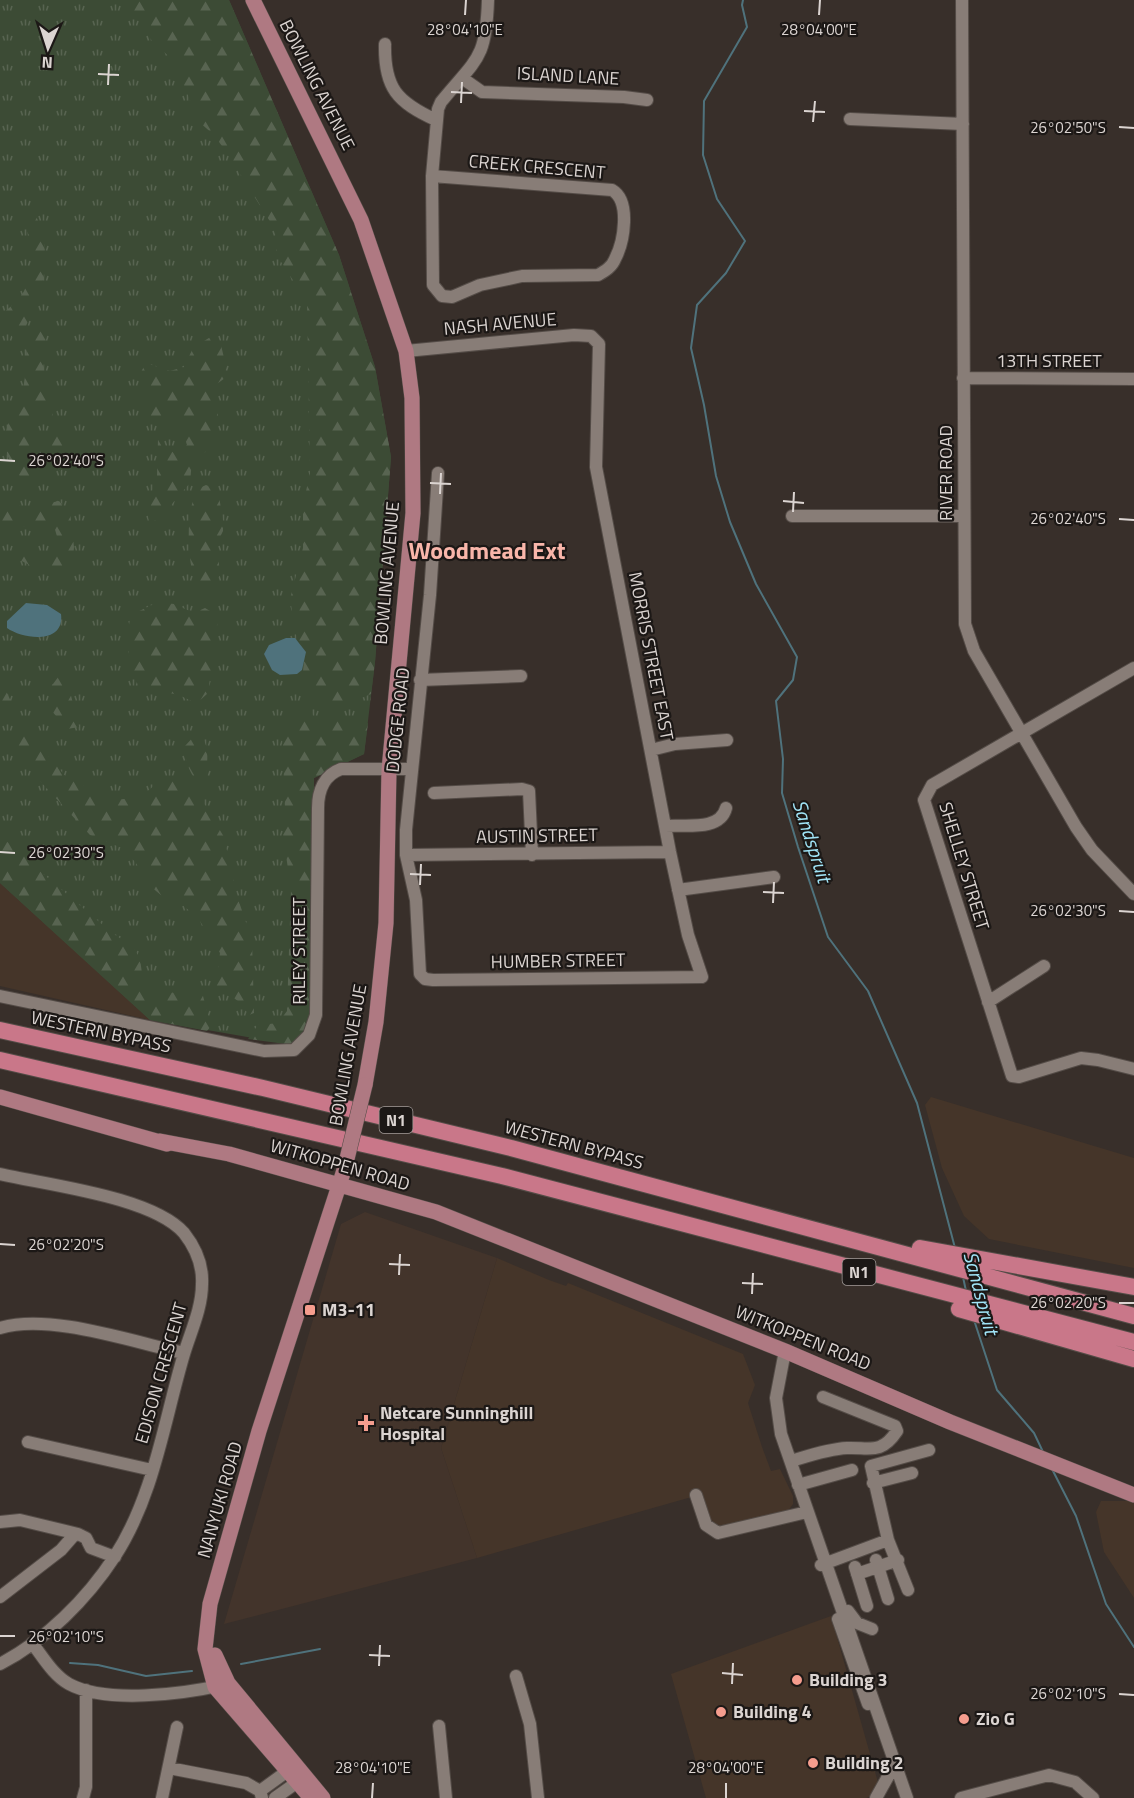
<svg xmlns="http://www.w3.org/2000/svg" width="1134" height="1798" viewBox="0 0 1134 1798" font-family="'Titillium Web',sans-serif">
<defs>
<pattern id="grass-tufts" width="24" height="20" patternUnits="userSpaceOnUse" patternTransform="scale(1.5)"><rect width="24" height="20" fill="#3c4b35"/><path d="M3 7l-1-3M5 7V3M7 7l1-3M15 17l-1-3M17 17v-4M19 17l1-3" fill="none" stroke="#586451"/></pattern>
<pattern id="forest-firs" width="22" height="20" patternUnits="userSpaceOnUse" patternTransform="scale(1.5)"><rect width="22" height="20" fill="#3c4b35"/><path d="M5 1l3.5 6h-7zM16 11l3.5 6h-7z" fill="#586451"/></pattern>
</defs>
<rect width="100%" height="100%" fill="#382f2a"/>
<path fill="#453529" d="M0,883L76,952L150,1020L0,986Z
M931,1097L1134,1158V1268L989,1239L964,1216L942,1168L925,1105Z
M497,1258L549,1280L566,1286L568,1283L743,1354L755,1385L748,1403L762,1447L771,1471L780,1469L793,1496V1504L788,1511L719,1528L708,1516L701,1497L688,1498L477,1558L441,1448Z
M1101,1501H1134V1598L1104,1552L1096,1512Z
M831,1616L881,1793L866,1798H706L671,1674Z"/>
<path fill="#43342b" d="M365,1212L497,1258L441,1448L477,1558L224,1624L341,1224Z"/>
<path fill="url(#grass-tufts)" d="M0,0H229L339,255L375,367L391,457L375,662L364,754L314,778L313,1027L293,1045L150,1020L0,883Z"/>
<path fill="url(#forest-firs)" d="M126,0H229L339,255L375,367L391,457L375,662L371,694C342,707 321,711 302,681L304,661L301,643L297,640L290,599L303,548V504L310,474L307,302L276,254V231L227,153L214,135L198,121L175,62L152,41Z
M31,215L36,216C55,258 42,302 18,339L13,338L5,323L4,313C9,307 17,303 21,296C41,268 25,245 27,216Z
M45,311L48,320L43,370L53,412L52,418L37,421L33,431L35,438L44,444L52,440L57,428H64C74,443 75,459 60,471L50,458L34,465L32,470L35,480L31,487L26,486C18,471 4,458 5,441C5,422 19,406 23,388C29,367 22,340 34,320C36,316 42,313 45,311Z
M212,336L220,341L225,362V378L214,386C220,414 224,448 192,460L190,483L158,520L149,522L147,509L157,476L158,439L176,455L187,445L178,417L150,418L141,372L146,363L170,371L184,367L193,348Z
M206,485L218,490L223,521V531L217,543L220,575C214,583 215,590 209,598L201,599C187,570 184,518 197,489Z
M0,497C14,512 41,505 59,501L70,512L74,547L72,573L54,578L18,559L12,548L23,544C34,557 47,558 62,554L54,526L27,527L0,522Z
M158,602L174,604L194,613L205,608L215,614L218,619L208,693L196,704C180,693 161,689 143,695C129,670 124,642 131,615Z
M59,676H66L79,727L67,729L51,710L47,684H53Z
M0,678L14,708L11,718L5,722L0,720Z
M304,708L311,709L313,717L368,723L364,754L314,778L313,1027L293,1045L248,1039L262,1019L269,1024L278,1023L287,1011L291,890L283,834L285,809L282,729L300,721Z
M22,724L66,777L115,800L141,797L157,783L178,774L191,782L224,837L237,896L252,940L254,1013L249,1015C240,1001 234,995 216,992L211,980L218,969L220,953L198,918L179,902L162,896L149,885L136,863L122,848L90,835L16,755L10,734Z
M196,734C212,741 206,761 207,776L203,779L193,776C187,766 185,758 185,746Z
M0,838L27,853L34,866L111,932L134,948L140,959L144,988C164,1000 182,985 203,996L211,1026L207,1031L150,1020L0,883Z"/>
<path fill="#4f727c" d="M26,603L47,605L61,614C65,644 24,640 7,628V621Z
M286,638H295L306,652L302,670L297,674L280,675L272,670L264,654L269,645Z"/>
<g fill="none" stroke-linecap="round" stroke-linejoin="round">
<path stroke="#4f727c" stroke-width="2" d="M743,0L742,5L747,27L704,101L703,155L717,199L745,241L726,273L697,305L691,348L704,405L716,476L730,522L756,584L797,657L793,680L776,701L783,759L782,793L798,847L828,937L868,991L917,1103L955,1248
M963,1277L966,1291
M974,1320L997,1390L1034,1433L1044,1454
M1052,1469L1076,1516L1106,1604L1134,1647
M70,1663L98,1665L146,1676L192,1671
M241,1664L320,1649"/>
<g stroke="#544c47" stroke-width="14">
<path id="minor" d="M962,0L965,624L974,651L1076,827L1092,850L1134,894
M385,44C384,88 397,102 436,120
M462,78L482,92L624,97L647,100
M850,119L963,124
M432,176L612,190C631,201 624,242 615,259C612,267 605,271 598,275L522,276L480,285L452,297L442,296L433,285L432,176L438,109L441,102C477,58 486,60 488,0
M406,351L574,335L591,336L599,344L596,467L670,852L688,935L702,977L433,980L425,979L420,974L416,900L406,855V830L430,595L438,473
M963,378L1134,379
M792,516H964
M1134,668L932,785L924,800L1012,1076L1019,1077L1081,1058L1098,1060L1134,1069
M420,680L521,676
M651,750L675,744L727,740
M434,793L522,789L529,791L532,855
M665,826C683,824 720,832 726,808
M406,855L670,852
M678,890L774,877
M0,996L264,1051L294,1050L309,1035L316,1015L318,808C318,791 324,775 341,769H411
M988,1002L1044,966
M0,1174C48,1185 153,1197 184,1233C195,1247 203,1265 202,1284C202,1308 191,1331 184,1354C164,1421 154,1496 115,1556C87,1599 46,1640 0,1664
M0,1328C50,1313 132,1342 184,1353
M785,1351L776,1398L781,1434L907,1798
M28,1442L152,1470
M791,1461C808,1456 828,1449 847,1448C870,1447 881,1455 897,1431L895,1426L823,1397
M873,1483L912,1473
M798,1485L852,1470
M696,1495L706,1525L718,1533L807,1512
M0,1522L20,1520L78,1534L86,1538L91,1548L115,1557
M888,1540L908,1590
M876,1560L888,1599
M821,1565L888,1540L871,1466L929,1450
M855,1567L867,1606
M857,1574L898,1560
M0,1597L61,1550L75,1534
M848,1611L857,1623L872,1629
M838,1619L868,1704
M32,1643C43,1657 53,1675 69,1684C106,1704 183,1694 223,1685
M516,1676L530,1724L538,1798
M439,1726L446,1798
M169,1768L246,1783L260,1791L262,1798
M260,1791L293,1767
M83,1798L86,1787V1690
M162,1798L177,1727
M275,1798L303,1778
M876,1798L895,1764
M961,1798L1049,1775L1075,1782L1093,1798"/>
</g>
<g stroke="#544c47" stroke-width="16">
<path id="major" d="M253,0L361,220L406,351L412,398L413,513L389,770L386,923L376,1022L365,1085
M0,1097L167,1144
M160,1141L229,1154L436,1212L785,1351L950,1422L1134,1495
M215,1655L228,1683L323,1798
M311,1798L215,1687L205,1649L210,1604L259,1431L345,1167"/>
</g>
<g stroke="#544c47" stroke-width="18">
<path id="highway" d="M0,1030L263,1088L511,1148L1134,1316
M0,1060L502,1176L1134,1342
M920,1248L1134,1287
M959,1309L1134,1359"/>
</g>
<use href="#minor" stroke="#887d77" stroke-width="12"/>
<use href="#major" stroke="#af7982" stroke-width="15"/>
<use href="#highway" stroke="#c97789" stroke-width="16"/>
<g stroke="#544c47" stroke-width="16" stroke-linecap="butt">
<path id="major-bridge" d="M345,1167L365,1085"/>
</g>
<use href="#major-bridge" stroke="#af7982" stroke-width="15"/>
</g>
<path fill="none" stroke="#dbd4d1" stroke-width="2" d="M465,15L466,0M819,15L820,0M98,74L119,75M108,85L109,64M451,92L472,93M461,103L462,82M804,111L825,112M813,122L815,101M1119,127L1134,128M0,460L15,461M430,483L451,484M440,494L441,473M783,501L804,503M793,512L794,492M1119,519L1134,520M0,852L15,853M410,874L431,875M420,885L421,864M763,892L784,893M773,903L774,882M1119,911L1134,912M0,1244L15,1245M389,1264L410,1265M399,1275L400,1254M742,1283L763,1284M752,1294L753,1273M1119,1303H1134M0,1636H15M369,1655L390,1656M379,1666L380,1645M722,1673L743,1675M732,1684L733,1663M1119,1694L1134,1695M372,1798L373,1783M726,1798V1783"/>
<g fill="#f59d8e" stroke="#1c1816" stroke-width="2">
<rect x="304" y="1304" width="12" height="12" rx="3"/>
<path d="M363 1414h6v6h6v6h-6v6h-6v-6h-6v-6h6z"/>
<circle cx="797" cy="1680" r="6"/>
<circle cx="721" cy="1712" r="6"/>
<circle cx="964" cy="1719" r="6"/>
<circle cx="813" cy="1763" r="6"/>
</g>
<g text-anchor="middle" stroke-width="4.5" stroke-linejoin="round" paint-order="stroke">
<g fill="#1c1816" stroke="#a29c99" stroke-width="1.5">
<rect x="379.5" y="1107" width="33" height="26" rx="4.5"/>
<rect x="842.5" y="1259" width="33" height="26" rx="4.5"/>
</g>
<g font-size="16" font-weight="bold" fill="#dbd4d1">
<text x="396" y="1126">N1</text>
<text x="859" y="1278">N1</text>
</g>
<g font-size="18" fill="#dbd4d1" stroke="#1c1816">
<text transform="translate(568 76) rotate(3)" y="6">ISLAND LANE</text>
<text transform="translate(317 85) rotate(63)" y="6">BOWLING AVENUE</text>
<text transform="translate(537 167) rotate(5)" y="6">CREEK CRESCENT</text>
<text transform="translate(500 324) rotate(-5)" y="6">NASH AVENUE</text>
<text x="1049" y="367">13TH STREET</text>
<text transform="translate(946 473) rotate(-90)" y="6">RIVER ROAD</text>
<text transform="translate(387 573) rotate(-85)" y="6">BOWLING AVENUE</text>
<text transform="translate(651 656) rotate(79)" y="6">MORRIS STREET EAST</text>
<text transform="translate(398 720) rotate(-84)" y="6">DODGE ROAD</text>
<text transform="translate(537 836) rotate(-1)" y="6">AUSTIN STREET</text>
<text transform="translate(964 866) rotate(73)" y="6">SHELLEY STREET</text>
<text transform="translate(299 951) rotate(-90)" y="6">RILEY STREET</text>
<text transform="translate(558 961) rotate(-1)" y="6">HUMBER STREET</text>
<text transform="translate(101 1032) rotate(12)" y="6">WESTERN BYPASS</text>
<text transform="translate(348 1055) rotate(-80)" y="6">BOWLING AVENUE</text>
<text transform="translate(574 1145) rotate(15)" y="6">WESTERN BYPASS</text>
<text transform="translate(340 1165) rotate(16)" y="6">WITKOPPEN ROAD</text>
<text transform="translate(803 1338) rotate(22)" y="6">WITKOPPEN ROAD</text>
<text transform="translate(161 1373) rotate(-74)" y="6">EDISON CRESCENT</text>
<text transform="translate(220 1500) rotate(-74)" y="6">NANYUKI ROAD</text>
</g>
<g font-size="18" font-weight="bold" fill="#dbd4d1" stroke="#1c1816" text-anchor="start">
<text x="322" y="1316">M3-11</text>
<text x="380" y="1419">Netcare Sunninghill<tspan x="380" dy="21">Hospital</tspan></text>
<text x="809" y="1686">Building 3</text>
<text x="733" y="1718">Building 4</text>
<text x="976" y="1725">Zio G</text>
<text x="825" y="1769">Building 2</text>
</g>
<g font-size="20" font-style="italic" fill="#a1e5f8" stroke="#1c1816">
<text transform="translate(812 841) rotate(72)" y="7">Sandspruit</text>
<text transform="translate(981 1293) rotate(75)" y="7">Sandspruit</text>
</g>
<g font-size="24" font-weight="bold" fill="#f9b6aa" stroke="#1c1816">
<text x="487" y="559">Woodmead Ext</text>
</g>
</g>
<g font-size="15" text-anchor="middle" fill="#dbd4d1" stroke="#1c1816" stroke-width="4.5" stroke-linejoin="round" paint-order="stroke">
<text x="465" y="35">28°04'10"E</text>
<text x="819" y="35">28°04'00"E</text>
<text x="1068" y="133">26°02'50"S</text>
<text x="66" y="466">26°02'40"S</text>
<text x="1068" y="524">26°02'40"S</text>
<text x="66" y="858">26°02'30"S</text>
<text x="1068" y="916">26°02'30"S</text>
<text x="66" y="1250">26°02'20"S</text>
<text x="1068" y="1308">26°02'20"S</text>
<text x="66" y="1642">26°02'10"S</text>
<text x="1068" y="1699">26°02'10"S</text>
<text x="373" y="1773">28°04'10"E</text>
<text x="726" y="1773">28°04'00"E</text>
</g>
<g transform="translate(48 48) rotate(183)" stroke="#1c1816" stroke-width="4.5" paint-order="stroke">
<path d="M0-4.5L10 22L0 15L-10 22Z" fill="#dbd4d1"/>
<text y="-9" font-size="16" font-weight="bold" text-anchor="middle" fill="#dbd4d1">N</text>
</g>
</svg>
